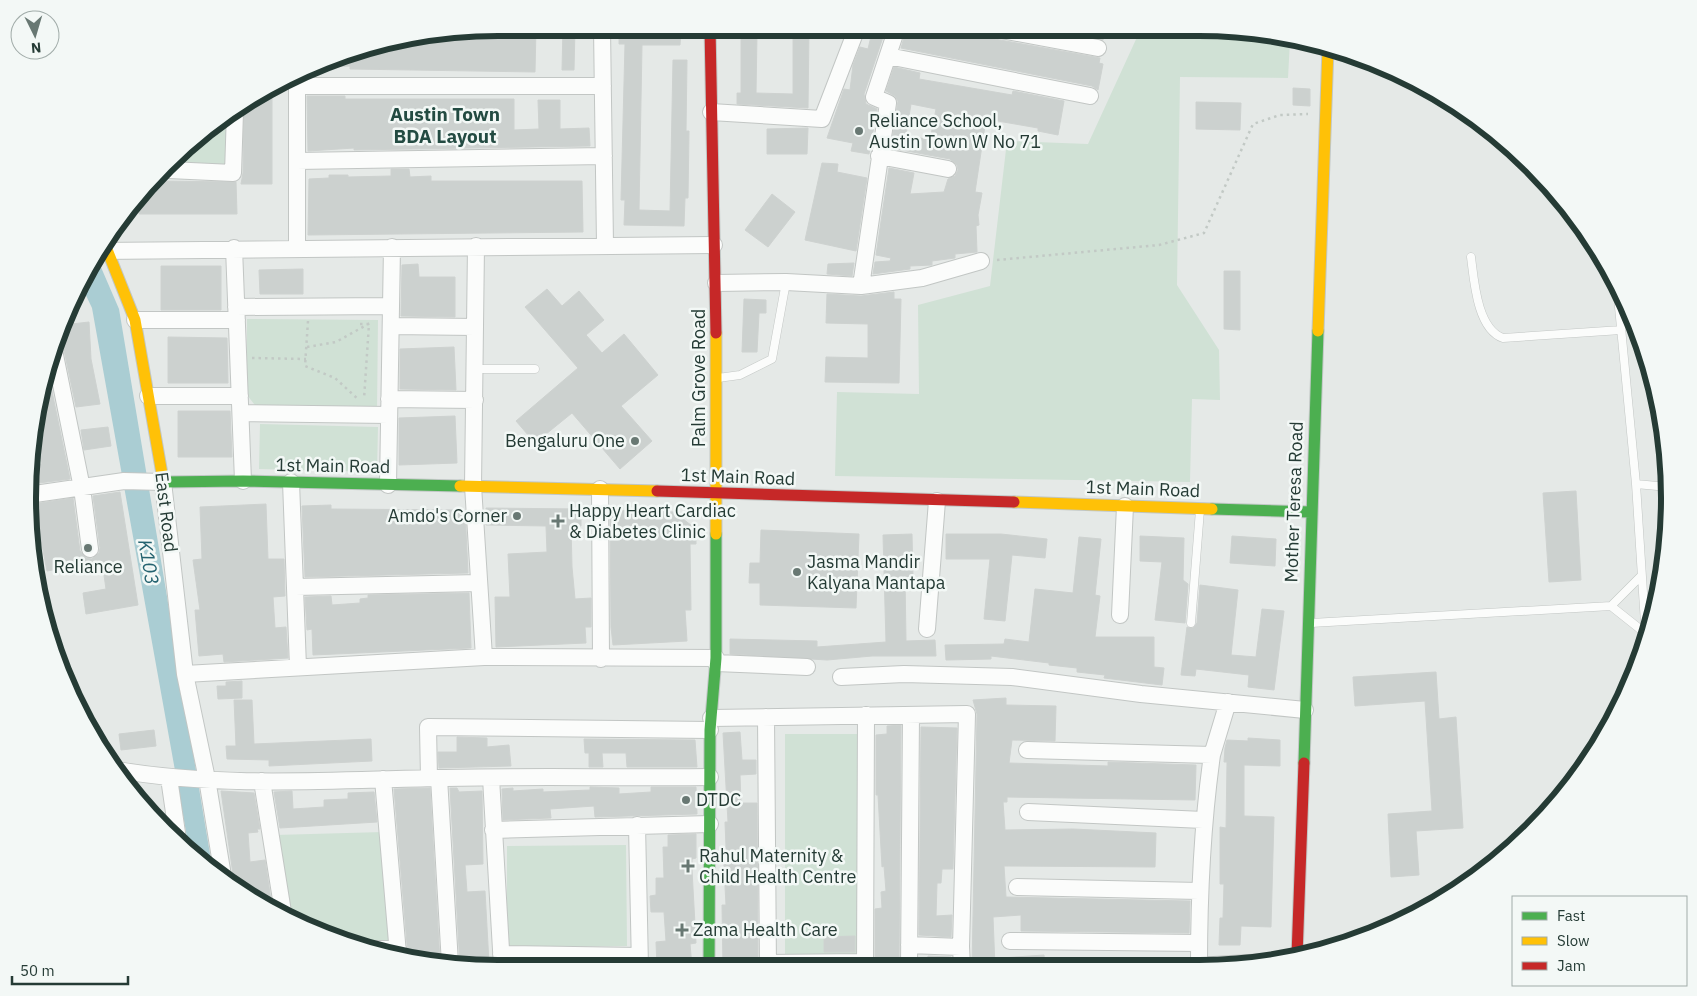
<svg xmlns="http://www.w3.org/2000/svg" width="1697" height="996" viewBox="0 0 1697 996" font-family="'IBM Plex Sans',sans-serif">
<rect width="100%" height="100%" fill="#e5e9e7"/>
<path fill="#d0e1d5" d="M1260,34L1290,40L1288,78L1180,77L1177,285L1219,350L1220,400L1192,399L1190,482L835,476L837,392L919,394L918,305L990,286L1007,141L1088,144L1138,35Z
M227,116V165H174L212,125Z
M247,319L378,320L377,411L258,409L247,395Z
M260,424L378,427L377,472L259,469Z
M785,734H860V956H785Z
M383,832L393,944L346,943L289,915L275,835Z
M626,845L627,946L507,947V846Z"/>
<path fill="#aacdd3" d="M97,258L119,309L212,866L188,843L92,308L82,287Z"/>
<path fill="#ccd1cf" stroke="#ced2d0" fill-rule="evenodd" d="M498,28H536L535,72L350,69V66L319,67L347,52L385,51L384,46Z
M563,28H575L574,70H562Z
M619,28H681L680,45H642L639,210L670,211L673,60H687L686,131H689L688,198H685L684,226L624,225L625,200H621L625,44H619Z
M873,28H886L864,94L866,104L877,109L869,154L851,151L853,143L827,138L844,89L850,90L853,65L860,47L868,49Z
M978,28H981L984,35L989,38L1100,58L1099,63L1103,64L1098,90L1092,86L901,48L905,34L930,39L931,29L962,35L963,32L977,35Z
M1047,28H1105L1103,40Z
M793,29H809L808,108L737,104V93H741V33H757L756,93L793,94Z
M894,67L920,73L919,79L1012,95L1013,91L1064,101L1058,135L1038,131V128L986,119L975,192L982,193L978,215L979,225L976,226L977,252L955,254V258L932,261V265L910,266V269L873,274L875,262L890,261L891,258L876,255L889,168L914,173L910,194L944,192L948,179L955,176L958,170L957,165L950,159L891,148L898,101L895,96L886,91ZM911,104L936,109L930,140L906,135Z
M1293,88L1310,89V106L1293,105Z
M272,93V184H241L243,173L244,107Z
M307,96H345V99H514V130L539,129L538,100H560V129L589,128L590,146L354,150V148L308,151Z
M1196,102L1241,103L1240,130L1196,129Z
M808,128L807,154H767V129Z
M822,163L838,164L837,172L867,178L856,251L805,240Z
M391,169H409L410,177L431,176V181H582L583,232L308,235L309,179L329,178V175H348V177L391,176Z
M159,181L236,182L237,214H139V202Z
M772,194L795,212L768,247L745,230Z
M854,263L852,276L827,274L828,264Z
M418,264L419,277H455V317L401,316L402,265Z
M161,266H221V310H161Z
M303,269V294H260L259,270Z
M1224,271H1240V330L1224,329Z
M547,289L562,306L579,291L604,320L586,335L602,353L624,334L658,375L621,406L652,441L620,469L572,413L535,443L516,421L578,368L525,307Z
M894,292V299H901L899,383L825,382L826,357L868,358V324L826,323L827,294L861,296Z
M744,299L766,300V313H759L757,352H742Z
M89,322L91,359L100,404L76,407L60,331L63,325Z
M168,337L227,338L228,383H168Z
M454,347L456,390L400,389V349Z
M48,372L70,479L31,484L33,465L42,464L37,437Z
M178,411H230L232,457H178Z
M455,416L457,463L399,465V418Z
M108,427L111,446L84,450L81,430Z
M1576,491L1581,580L1549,582L1543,493Z
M120,492L138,605L86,614L83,593L106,589L102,561L47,571L34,504L73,498L80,551L86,558L92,559L99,553L100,548L93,496Z
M266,504L268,559H284L285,596L273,597L275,628L286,627L288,658L224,662L223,654L199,656L195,610H200L193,560L202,559L200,507Z
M331,505V509L465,510L468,573L305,577L302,506Z
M486,508L581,509V526H571L572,567L575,599L591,598V627H585L586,643L496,647L495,597H510L508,554L547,552L546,526L486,525Z
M610,510L674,512L696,529V544H690L691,610H685L687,641L613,645L611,627Z
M761,530L859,534L856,608L760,605V583H749L750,563H760Z
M912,534L913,578H905L906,641L935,640L936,656H872L827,660L730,654V639L817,641V647L886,642L883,535Z
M946,534H1001L1047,539L1045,558L1012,555L1005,621L984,619L990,559H946Z
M1140,536L1184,538L1183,580L1188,584L1185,623L1155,620L1162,562L1140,561Z
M1232,536L1276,539L1275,566L1230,563Z
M1079,537L1101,539L1095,595L1100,596L1095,637H1154V667L1164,668L1162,685L1104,678L1105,675L1077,672V668L1049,665V663L991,656V659L946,660L945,645L1004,644L1005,639L1029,642L1035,589L1073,593Z
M1200,585L1238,590L1231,655L1256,657L1262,609L1284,611L1274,690L1248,687L1249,675L1196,669L1195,676L1181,675L1187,627L1193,628L1197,623Z
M469,593L471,648L313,655L312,629L307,630L305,597L331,596L332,605L360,603V599L368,598V595Z
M1436,672L1439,719L1456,717L1463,828L1416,831L1419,875L1391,877L1388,814L1432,811L1425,701L1355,706L1353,677Z
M242,681V698L218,699L217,686H226V682Z
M1006,698V705L1056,706L1055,741L1012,740L1009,763L1108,766V762L1196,765L1195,800L1007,797V802H1003L1005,830L1073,829L1156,833L1155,867L1004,866L1006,897L1190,901L1189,933L1021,931V915L993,917L995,967H972L977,714L973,700Z
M234,700H252L254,744L371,739L372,761L269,766V760L227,759L226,746H236Z
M901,725L899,967H875V909L882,908L881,892L886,891L884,866L882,867L878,795H876V735L887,734V726Z
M921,727L957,728L953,869H942L941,883H937L936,916L952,915L951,937L919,935Z
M154,730L156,746L121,750L119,734Z
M740,732L742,760H756V774L740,775L741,803H757L758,967H723L722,905H726L723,848L726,847L725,822H728L723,733Z
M457,737L487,738V747L509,745L511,766L439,768L438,752H457Z
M1248,738L1280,740V766L1244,765V816L1274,817L1271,927L1241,926L1240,945H1219L1220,918H1223L1224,884H1220V827L1226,828L1227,762H1224L1225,748L1227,740L1248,741Z
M584,739L695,740L697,767H627L626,753H602L603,767H589V753H585Z
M590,787L619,788V794L651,792V787H696L697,814L595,817L594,806L550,809L551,818L503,820L502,789L513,788V791L543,789V792L590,790Z
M430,788L440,962L408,956L394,789Z
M450,788H457L459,792L482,791L483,864L465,865L467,892L485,891L489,963L472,964V967L460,966Z
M221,791L254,793L260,829H257L258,832L248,833L250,862L265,860L272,907L236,889L230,883L233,874Z
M292,791L293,809L324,807V800L348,799V793L374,792L377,822L280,828L274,792Z
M696,834V858L692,859V870L696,943L690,944L692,967H657L656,942L666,941L664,912H651L650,896L656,895V878H664L663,847H668V835Z
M855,936V952H824V937Z
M1044,955L1045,967H1001V958Z
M928,956L951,957L952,967H927Z"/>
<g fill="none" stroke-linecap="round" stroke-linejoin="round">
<g stroke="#c2c6c4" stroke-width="9">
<path id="lane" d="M1471,257C1474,280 1477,329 1503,338L1621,330
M1617,286L1636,484L1646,639
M475,369H535
M718,378L740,375L772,359L786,282
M1636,484L1668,487
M1611,606L1645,633
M1191,623L1200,510
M1311,623L1611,606L1641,576"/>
</g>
<g stroke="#c2c6c4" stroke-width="18">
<path id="street" d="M602,28L605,245
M991,28L1098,48
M888,56L1090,96
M297,86H603
M711,112L822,119L857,28
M879,156L948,169
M297,161L604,156
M169,170L233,173L235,112
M476,246L473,486L484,657
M234,248L243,481
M297,248V79
M100,251L714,245
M716,283L786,282L861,286L922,278L981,261
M861,286L888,103L874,97L897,28
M236,307L391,306
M135,320H237
M391,326L475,327
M53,345L82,488L90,549
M148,396H240
M389,399L475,400
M241,413L389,415
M291,482L298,667
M388,485L392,247
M600,489L601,659
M28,495L124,481L163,482L185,674L207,779L223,876
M295,587L479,583
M1120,615L1125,506
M927,629L937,501
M716,663L807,667
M185,674L484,657L716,658
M841,677L904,674L1012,677L1141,694L1305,710
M766,717L768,967
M711,718L967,714L961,947L962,967
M1027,750L1212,755C1202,826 1199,895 1199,965
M1212,755L1228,702
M117,770C222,788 331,780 438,778C528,776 619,778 710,777
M169,778L177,833
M429,778L428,727L710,730
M439,778L450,964
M491,778L502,967
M383,779L398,954
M262,781L283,912
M1028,812L1203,820
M637,825L640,967
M493,830L710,824
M1017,887L1199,891
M1010,941L1199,943
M909,945L961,947
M377,949H398
M501,954L639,956
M768,963L865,962
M865,967L866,715
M909,967L911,715
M1179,967L1266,962"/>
</g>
<g stroke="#c1c7c5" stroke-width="13">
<path id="fast" d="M162,474L163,482L243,481L460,486
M1212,509L1311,512
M1304,763L1318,331
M709,967L710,730L716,658V534"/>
</g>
<g stroke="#c1c7c5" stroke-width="13">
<path id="slow" d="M104,242L135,320L162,474
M1318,331L1328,48
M716,333V534
M460,486L657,491
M1014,502L1212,509"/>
</g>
<g stroke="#c1c7c5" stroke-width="13">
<path id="jam" d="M710,28L716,333
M657,491L1014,502
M1297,956L1304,763"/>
</g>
<path stroke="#c2c9c5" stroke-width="2.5" stroke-dasharray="2.5 4" stroke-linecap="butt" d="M997,260L1159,245L1204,233L1253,124L1280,115L1308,114
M308,321L305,366L335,378L359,400
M360,324H369L364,399
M307,347L336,342L370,323
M252,358L306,359"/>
<use href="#lane" stroke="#fbfcfb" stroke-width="8"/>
<use href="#street" stroke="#fbfcfb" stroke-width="16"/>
<use href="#fast" stroke="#4caf50" stroke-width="11"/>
<use href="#slow" stroke="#ffc107" stroke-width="11"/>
<use href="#jam" stroke="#c62828" stroke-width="11"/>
</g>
<g fill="#687873" stroke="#f3f8f6" stroke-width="2">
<circle cx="859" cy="131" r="5"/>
<circle cx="635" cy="441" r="5"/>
<circle cx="517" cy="516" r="5"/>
<path d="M555.5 513.5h5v5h5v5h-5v5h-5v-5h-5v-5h5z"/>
<circle cx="88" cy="548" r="5"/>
<circle cx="797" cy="572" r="5"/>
<circle cx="686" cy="800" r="5"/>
<path d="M685.5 858.5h5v5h5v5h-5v5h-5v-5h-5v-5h5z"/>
<path d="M679.5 922.5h5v5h5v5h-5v5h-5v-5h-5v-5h5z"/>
</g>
<g text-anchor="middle" stroke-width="5" stroke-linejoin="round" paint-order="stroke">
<g font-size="18" fill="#253b35" stroke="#f3f8f6" text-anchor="start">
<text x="869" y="127">Reliance School,<tspan x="869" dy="21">Austin Town W No 71</tspan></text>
<text x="625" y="447" text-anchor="end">Bengaluru One</text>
<text x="569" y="517">Happy Heart Cardiac<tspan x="569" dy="21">&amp; Diabetes Clinic</tspan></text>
<text x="507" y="522" text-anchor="end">Amdo's Corner</text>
<text x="807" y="568">Jasma Mandir<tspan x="807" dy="21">Kalyana Mantapa</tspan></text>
<text x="88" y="573" text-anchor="middle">Reliance</text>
<text x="696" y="806">DTDC</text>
<text x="699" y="862">Rahul Maternity &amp;<tspan x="699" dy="21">Child Health Centre</tspan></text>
<text x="693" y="936">Zama Health Care</text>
</g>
<g font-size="18" fill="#253b35" stroke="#f3f8f6">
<text transform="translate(699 378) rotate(-90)" y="6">Palm Grove Road</text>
<text transform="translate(333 466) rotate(1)" y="6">1st Main Road</text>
<text transform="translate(738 477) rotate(2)" y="6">1st Main Road</text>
<text transform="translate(1143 489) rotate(2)" y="6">1st Main Road</text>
<text transform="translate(1294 502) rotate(-88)" y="6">Mother Teresa Road</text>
<text transform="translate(166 512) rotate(83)" y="6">East Road</text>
</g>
<g font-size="19" font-weight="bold" fill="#234b42" stroke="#f3f8f6">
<text x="445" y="121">Austin Town<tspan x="445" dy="22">BDA Layout</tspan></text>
</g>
<g font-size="19" font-style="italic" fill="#256370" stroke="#f3f8f6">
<text transform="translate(149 562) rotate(80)" y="7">K103</text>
</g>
</g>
<path d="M0 0H1697V996H0ZM498 36H1199A462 462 0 0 1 1661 498V498A462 462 0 0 1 1199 960H498A462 462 0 0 1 36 498V498A462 462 0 0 1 498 36Z" fill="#f3f8f6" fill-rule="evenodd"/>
<path fill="none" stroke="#253b35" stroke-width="6" d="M498 36H1199A462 462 0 0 1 1661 498V498A462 462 0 0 1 1199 960H498A462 462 0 0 1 36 498V498A462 462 0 0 1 498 36Z"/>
<rect x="1512" y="896" width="175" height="90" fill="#f3f8f6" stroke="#a1aca9"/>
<rect x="1522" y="912" width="25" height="8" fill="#4caf50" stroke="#a1aca9"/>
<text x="1557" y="921" font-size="15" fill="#253b35">Fast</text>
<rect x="1522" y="937" width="25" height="8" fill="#ffc107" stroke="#a1aca9"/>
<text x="1557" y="946" font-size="15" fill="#253b35">Slow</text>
<rect x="1522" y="962" width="25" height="8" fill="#c62828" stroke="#a1aca9"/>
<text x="1557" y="971" font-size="15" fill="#253b35">Jam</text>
<g transform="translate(35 35) rotate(175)"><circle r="24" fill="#f3f8f6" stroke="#a1aca9"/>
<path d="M0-4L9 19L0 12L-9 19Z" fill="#687873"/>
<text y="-8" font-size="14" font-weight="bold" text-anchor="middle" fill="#253b35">N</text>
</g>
<path d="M12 976v8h116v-8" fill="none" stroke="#253b35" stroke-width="2.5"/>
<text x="20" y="976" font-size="15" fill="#253b35" stroke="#f3f8f6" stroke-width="4" paint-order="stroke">50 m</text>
</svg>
